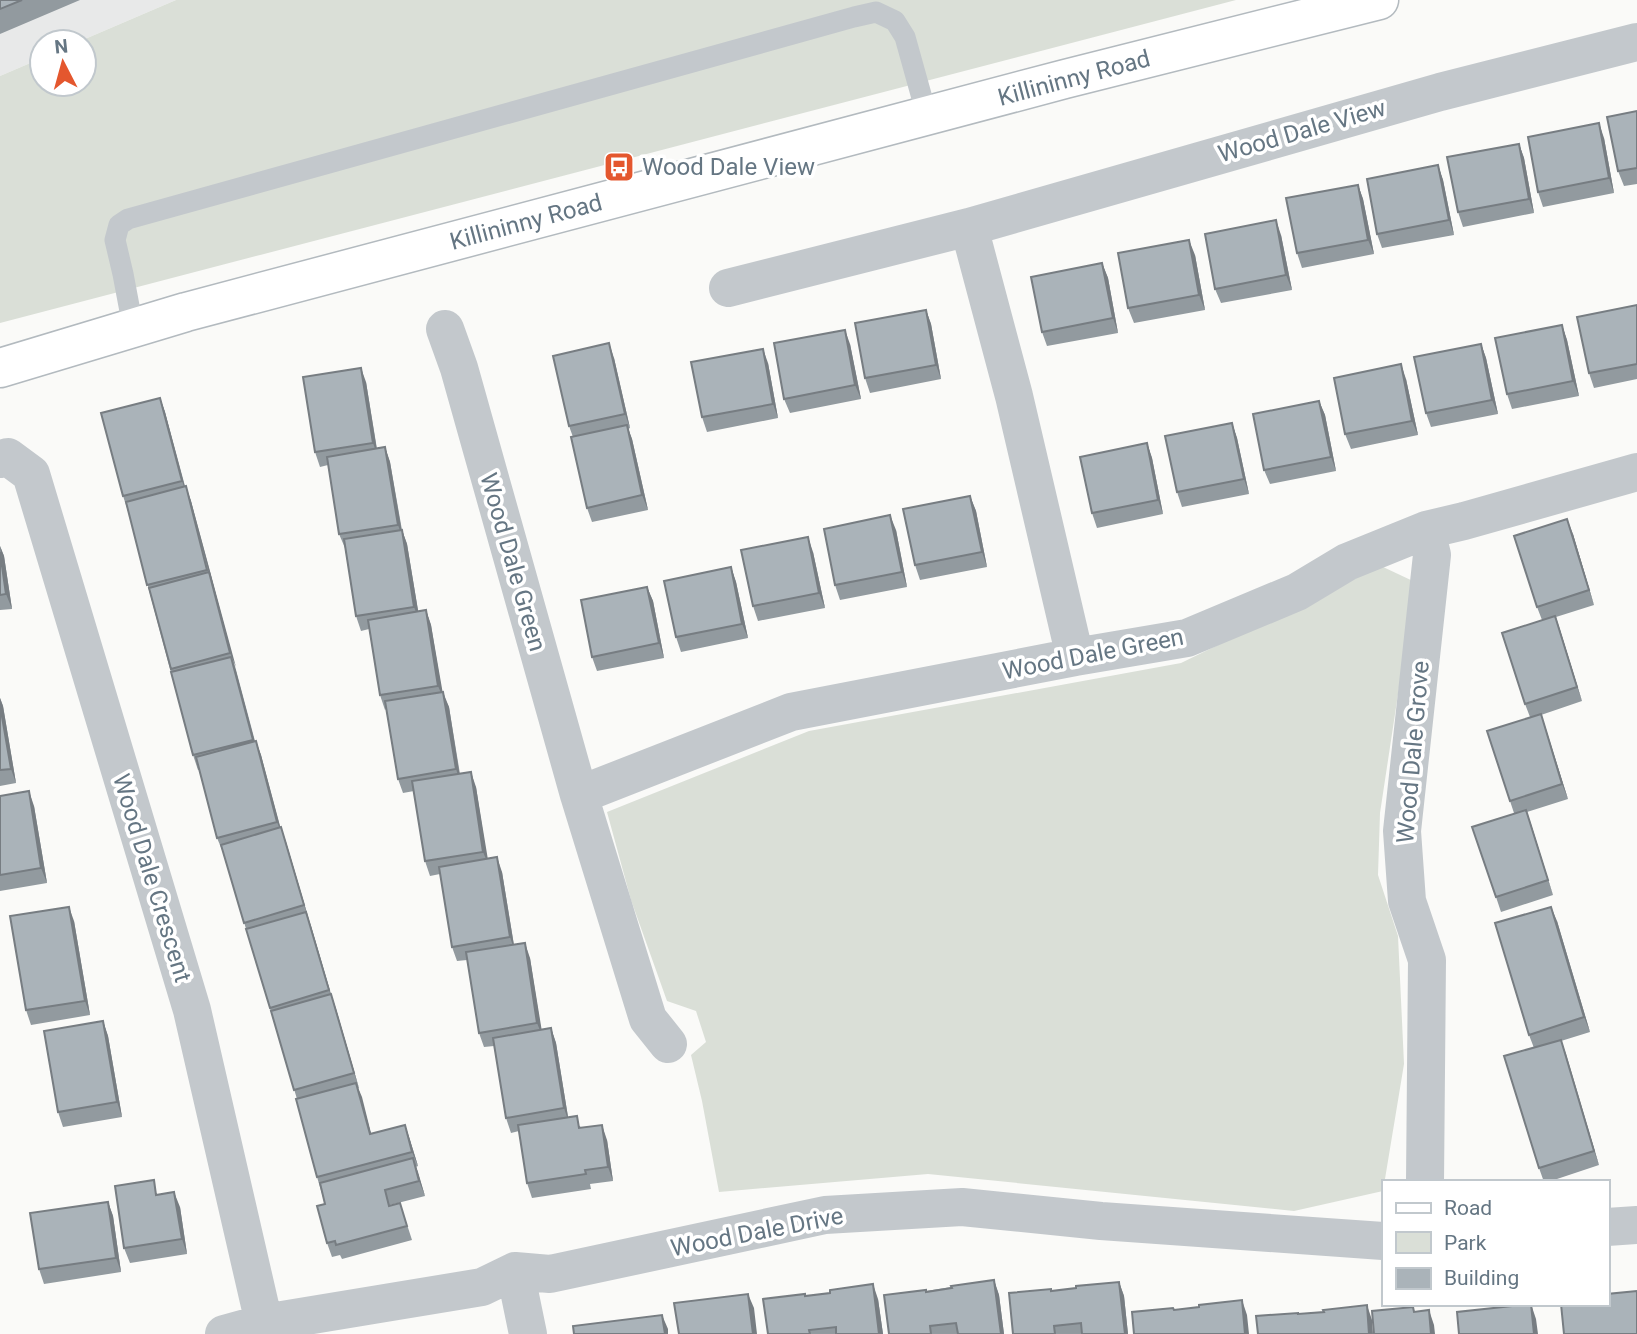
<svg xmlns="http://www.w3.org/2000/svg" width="1637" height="1334" viewBox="0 0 1637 1334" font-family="Roboto,sans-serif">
<rect width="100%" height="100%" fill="#fafaf8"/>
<path fill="#e8e9e9" d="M0,0H176L78,42H42V58L0,76Z"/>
<path fill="#dadfd7" d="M176,0H1236L0,323V76L42,58V84H84V42H78Z
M1381,566L1415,582L1380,813L1378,875L1398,936L1404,1064L1383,1191L1294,1211L928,1174L719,1192L702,1101L691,1055L706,1042L696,1011L667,1001L631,900L607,812L809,731L1181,663Z"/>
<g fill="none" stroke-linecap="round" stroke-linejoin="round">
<g stroke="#b3babf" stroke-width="41">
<path id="secondary" d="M0,368L186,312L1065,79L1379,0"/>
</g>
<path stroke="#c3c8cc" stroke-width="21" d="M133,327L123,274L115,240L119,225L128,219L854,17L876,12L895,21L905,37L927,116"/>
<path stroke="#c3c8cc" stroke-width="38" d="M969,227L1014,396L1075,657
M728,288L969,227L1440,92L1637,42
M445,329L459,368L579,795L648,1019L668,1044
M0,459L8,457L31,474L192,1010L264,1323
M579,795L791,712L1075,657L1187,638L1297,592L1347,562L1426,530L1464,521L1637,472
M1425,1182L1427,960L1407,901L1402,831L1432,555L1426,530
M1607,1227L1637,1225
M515,1271L528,1334
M224,1334L264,1323L482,1287L515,1271L550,1274L825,1215L962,1207L1101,1221L1383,1241"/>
<use href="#secondary" stroke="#fff" stroke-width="38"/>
</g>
<path fill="#929a9f" d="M0,0H80L0,34Z
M1637,111V184L1624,186L1618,171Z
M1604,138L1614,193L1543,207L1538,192Z
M1519,144L1524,158L1534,213L1463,227L1458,212Z
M1438,165L1443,180L1454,235L1382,248L1377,234Z
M1358,185L1363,199L1374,254L1302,268L1297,253Z
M1281,235L1292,290L1221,303L1215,289Z
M1195,255L1205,310L1134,323L1128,308Z
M1102,263L1108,278L1118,333L1047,346L1042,332Z
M1637,305V379L1594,388L1589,373Z
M926,310L931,324L941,379L870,393L865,378Z
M1562,325L1567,340L1579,396L1512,409L1507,394Z
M850,344L861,399L790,413L784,399Z
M1481,344L1486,358L1498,414L1431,427L1426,413Z
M614,358L630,428L628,429L632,439L648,510L592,522L587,508L573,437L569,426Z
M768,363L778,418L707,432L702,417Z
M1406,379L1418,435L1351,449L1345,434Z
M366,382L377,449L385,447L390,462L402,530L407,544L418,611L426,610L431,625L442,693L449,707L460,774L476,787L487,859L502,872L514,945L530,958L541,1030L551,1028L556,1043L568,1117L582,1128L607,1140L613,1181L590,1184L591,1189L532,1198L527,1183L519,1131L511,1133L506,1118L494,1046L484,1047L479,1033L467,960L457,961L452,947L440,874L430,876L425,861L414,791L403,793L398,779L386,709L385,710L380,695L369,629L361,631L356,616L345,548L339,534L328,465L320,467L315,452Z
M160,398L165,412L185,486L191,501L255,741L261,755L280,827L286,842L331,994L336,1009L359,1088H358L371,1134L405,1125L410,1140L418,1166L416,1167L425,1196L390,1205V1206L400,1203L412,1240L342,1259L340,1255L332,1257L327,1243L325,1204L317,1177L297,1099L223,852L217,838L199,770H198L193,755L150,594L128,511L123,496Z
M1319,401L1325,415L1336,471L1270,484L1264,470Z
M1232,423L1237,438L1249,494L1182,507L1177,492Z
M1147,443L1152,458L1163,514L1097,528L1092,513Z
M970,496L976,511L987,567L920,580L915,565Z
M896,530L907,587L840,600L835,585Z
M1573,534L1594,605L1556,617L1582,701L1541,715L1568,799L1527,812L1553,895L1501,912L1496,897L1514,813L1510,801L1530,717L1525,704L1542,620L1537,607Z
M0,546L4,556L12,609L0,610Z
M813,552L825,608L758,621L753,606Z
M731,567L736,582L748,638L681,652L676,637Z
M647,587L653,601L664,658L597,671L592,657Z
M0,698L3,706L16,783L0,786Z
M0,796L34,806L47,883L0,891Z
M74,921L90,1015L31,1025L26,1010Z
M1557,921L1590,1032L1561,1041L1599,1165L1548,1182H1544L1539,1168L1534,1048L1529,1035Z
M103,1021L108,1036L122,1117L63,1127L58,1112Z
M108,1202L113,1216L121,1272L44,1284L39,1269Z
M180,1207L187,1254L130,1263L124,1248Z
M994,1280L999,1295L1004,1334H889L926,1291Z
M1119,1282L1124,1296L1128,1334H1013L1051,1291Z
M805,1296L878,1299L883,1334H768Z"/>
<path fill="#777d82" d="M1599,123L1604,138L1614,193L1609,178Z
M1519,144L1524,158L1534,213L1529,199Z
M1438,165L1443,180L1454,235L1449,220Z
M1358,185L1363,199L1374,254L1368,240Z
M1276,220L1281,235L1292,290L1286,275Z
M1189,240L1195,255L1205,310L1199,295Z
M1102,263L1108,278L1118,333L1113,318Z
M926,310L931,324L941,379L936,365Z
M1562,325L1567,340L1579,396L1573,381Z
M845,330L850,344L861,399L855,385Z
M609,343L614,358L630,428L625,414Z
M1481,344L1486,358L1498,414L1492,400Z
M763,349L768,363L778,418L773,404Z
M1401,364L1406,379L1418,435L1412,421Z
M361,368L366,382L378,457L373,443Z
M160,398L165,412L187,495L182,481Z
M1319,401L1325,415L1336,471L1331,457Z
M1232,423L1237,438L1249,494L1244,479Z
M627,425L632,439L648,510L642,495Z
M1147,443L1152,458L1163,514L1158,500Z
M385,447L390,462L403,539L398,525Z
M186,486L191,501L236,667L230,653Z
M970,496L976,511L987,567L982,552Z
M890,515L896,530L907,587L902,572Z
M1567,519L1573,534L1594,605L1589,590Z
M402,530L407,544L420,622L414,607Z
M808,537L813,552L825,608L819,593Z
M0,546L4,556L12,609L6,594Z
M731,567L736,582L748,638L742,624Z
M647,587L653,601L664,658L659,643Z
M426,610L431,625L444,700L438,686Z
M1555,616L1560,630L1582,701L1577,687Z
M231,657L236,671L258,754L253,740Z
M443,692L449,707L461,784L456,769Z
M0,698L3,706L16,783L11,769L0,705Z
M1541,714L1546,729L1568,799L1562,784Z
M256,741L261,755L283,837L277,822Z
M471,772L476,787L489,866L483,852Z
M29,791L34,806L47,883L41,868Z
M1526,810L1531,824L1553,895L1548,880Z
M281,827L286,842L309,920L304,905Z
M497,857L502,872L515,952L510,937Z
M69,907L74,921L90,1015L85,1001Z
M1551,907L1557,921L1590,1032L1584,1017Z
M306,912L311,926L334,1005L329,990Z
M525,943L530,958L543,1038L537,1023Z
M331,994L336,1009L359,1088L354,1073Z
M103,1021L108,1036L122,1117L117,1102Z
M551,1028L556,1043L569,1123L564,1108Z
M1561,1040L1566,1054L1599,1165L1594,1151Z
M356,1083L362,1097L375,1149L370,1134Z
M405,1125L410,1140L418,1166L412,1152Z
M602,1125L607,1140L613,1181L608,1167Z
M413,1158L418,1172L425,1196L419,1181Z
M174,1192L180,1207L187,1254L182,1239Z
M108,1202L113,1216L121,1272L116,1258Z
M994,1280L999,1295L1004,1334H1001Z
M1119,1282L1124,1296L1128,1334H1125Z
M873,1284L878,1299L883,1334H879Z
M748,1294L754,1308L757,1334H753Z
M1242,1300L1247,1315L1249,1334H1245Z
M1531,1304L1536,1319L1538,1334H1534Z
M1367,1305L1372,1320L1373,1334H1369Z
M1429,1310L1434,1325L1435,1334H1431Z
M662,1315L668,1329V1334H665Z"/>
<path fill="#aab3b9" stroke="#777d82" stroke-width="2" d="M0,0H22L0,9Z
M1637,111V168L1618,171L1607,117Z
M1599,123L1609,178L1538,192L1528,137Z
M1519,144L1529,199L1458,212L1447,157Z
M1438,165L1449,220L1377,234L1367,179Z
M1358,185L1368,240L1297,253L1286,198Z
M1276,220L1286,275L1215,289L1205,234Z
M1189,240L1199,295L1128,308L1118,253Z
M1102,263L1113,318L1042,332L1031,277Z
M1637,305V364L1589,373L1577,317Z
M926,310L936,365L865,378L855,323Z
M1562,325L1573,381L1507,394L1495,338Z
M845,330L855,385L784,399L774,343Z
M609,343L625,414L569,426L553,356Z
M1481,344L1492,400L1426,413L1414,357Z
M763,349L773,404L702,417L691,362Z
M1401,364L1412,421L1345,434L1334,378Z
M361,368L373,443L315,452L303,377Z
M160,398L182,481L123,496L101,413Z
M1319,401L1331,457L1264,470L1253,414Z
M1232,423L1244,479L1177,492L1165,436Z
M627,425L642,495L587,508L571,437Z
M1147,443L1158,500L1092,513L1080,457Z
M385,447L398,525L339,534L327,457Z
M186,486L207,570L147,585L126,502Z
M970,496L982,552L915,565L903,509Z
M890,515L902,572L835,585L824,529Z
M1567,519L1589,590L1537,607L1514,536Z
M402,530L414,607L356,616L344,539Z
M808,537L819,593L753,606L741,550Z
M0,552L6,594L0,595Z
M731,567L742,624L676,637L664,581Z
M209,572L230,653L171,669L149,588Z
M647,587L659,643L592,657L581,600Z
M426,610L438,686L380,695L368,620Z
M1555,616L1577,687L1525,704L1502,633Z
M231,657L253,740L193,755L171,672Z
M443,692L456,769L398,779L385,701Z
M0,705L11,769L0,770Z
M1541,714L1562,784L1510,801L1487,731Z
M256,741L277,822L217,838L196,757Z
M471,772L483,852L425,861L412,781Z
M29,791L41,868L0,875V796Z
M1526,810L1548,880L1496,897L1472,827Z
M281,827L304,905L244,923L221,845Z
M497,857L510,937L452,947L439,867Z
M69,907L85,1001L26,1010L10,916Z
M1551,907L1584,1017L1529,1035L1495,923Z
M306,912L329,990L270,1008L246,929Z
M525,943L537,1023L479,1033L466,952Z
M331,994L354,1073L294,1090L271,1011Z
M103,1021L117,1102L58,1112L44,1031Z
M551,1028L564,1108L506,1118L493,1038Z
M1561,1040L1594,1151L1539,1168L1504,1056Z
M356,1083L370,1134L405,1125L412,1152L317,1177L296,1099Z
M577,1116L579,1128L602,1125L608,1167L585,1170L586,1174L527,1183L518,1125Z
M413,1158L419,1181L385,1190L389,1206L400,1203L407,1226L336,1245L335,1241L327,1243L317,1206L325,1204L320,1183Z
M154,1180L156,1195L174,1192L182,1239L124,1248L115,1186Z
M108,1202L116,1258L39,1269L30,1213Z
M994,1280L1001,1334H958L956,1323L930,1326L931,1334H889L884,1295L926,1290V1292L952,1288L951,1286Z
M1119,1282L1125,1334H1082L1081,1323L1054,1326L1055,1334H1013L1009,1293L1051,1289V1291L1076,1288V1286Z
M873,1284L879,1334H836V1327L809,1330L810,1334H768L763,1299L805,1294V1296L830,1293V1290Z
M1637,1291V1334H1564L1561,1304H1607V1294Z
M748,1294L753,1334H679L674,1303Z
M1242,1300L1245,1334H1134L1132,1312L1173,1308L1174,1310L1199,1307V1305Z
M1531,1304L1534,1334H1459L1457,1312Z
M1367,1305L1369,1334H1258L1256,1316L1298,1313V1314L1324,1312L1323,1310Z
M1413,1307L1414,1312L1429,1310L1431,1334H1374L1372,1311Z
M662,1315L665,1334H574L573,1326Z"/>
<defs>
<g id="bus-square" transform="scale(1.575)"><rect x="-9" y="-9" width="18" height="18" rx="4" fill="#e4572e" stroke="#fff"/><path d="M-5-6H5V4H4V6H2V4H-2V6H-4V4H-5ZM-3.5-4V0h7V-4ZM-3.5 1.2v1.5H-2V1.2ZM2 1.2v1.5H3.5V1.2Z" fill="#fff"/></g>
</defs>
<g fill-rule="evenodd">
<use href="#bus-square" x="619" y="167"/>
</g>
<g text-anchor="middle" stroke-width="7" stroke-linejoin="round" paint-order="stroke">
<g font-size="24" fill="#657683" stroke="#fff">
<text transform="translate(1074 78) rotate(-15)" y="8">Killininny Road</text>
<text transform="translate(1302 131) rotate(-16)" y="8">Wood Dale View</text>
<text transform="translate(526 222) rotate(-15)" y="8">Killininny Road</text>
<text transform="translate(513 562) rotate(74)" y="8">Wood Dale Green</text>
<text transform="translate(1093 654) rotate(-11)" y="8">Wood Dale Green</text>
<text transform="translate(1413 752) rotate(-85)" y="8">Wood Dale Grove</text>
<text transform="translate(152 878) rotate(73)" y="8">Wood Dale Crescent</text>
<text transform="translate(757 1232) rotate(-11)" y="8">Wood Dale Drive</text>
</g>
<g font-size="24" fill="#657683" stroke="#fff" text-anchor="start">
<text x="642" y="175">Wood Dale View</text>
</g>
</g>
<rect x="1382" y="1180" width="228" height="126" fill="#ffffff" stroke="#c1c8cd" stroke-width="2"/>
<rect x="1396" y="1203" width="35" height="10" fill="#ffffff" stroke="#c1c8cd" stroke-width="2"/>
<text x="1444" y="1215" font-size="21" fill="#657683">Road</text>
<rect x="1396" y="1232" width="35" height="21" fill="#dadfd7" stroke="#c1c8cd" stroke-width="2"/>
<text x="1444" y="1250" font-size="21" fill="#657683">Park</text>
<rect x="1396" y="1268" width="35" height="21" fill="#aab3b9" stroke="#c1c8cd" stroke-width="2"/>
<text x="1444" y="1285" font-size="21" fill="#657683">Building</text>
<g transform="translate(63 63) rotate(354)"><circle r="33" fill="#ffffff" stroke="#c1c8cd" stroke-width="2"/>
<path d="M0-5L12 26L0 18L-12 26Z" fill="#e4572e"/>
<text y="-10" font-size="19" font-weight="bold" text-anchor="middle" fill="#657683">N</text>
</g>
</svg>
